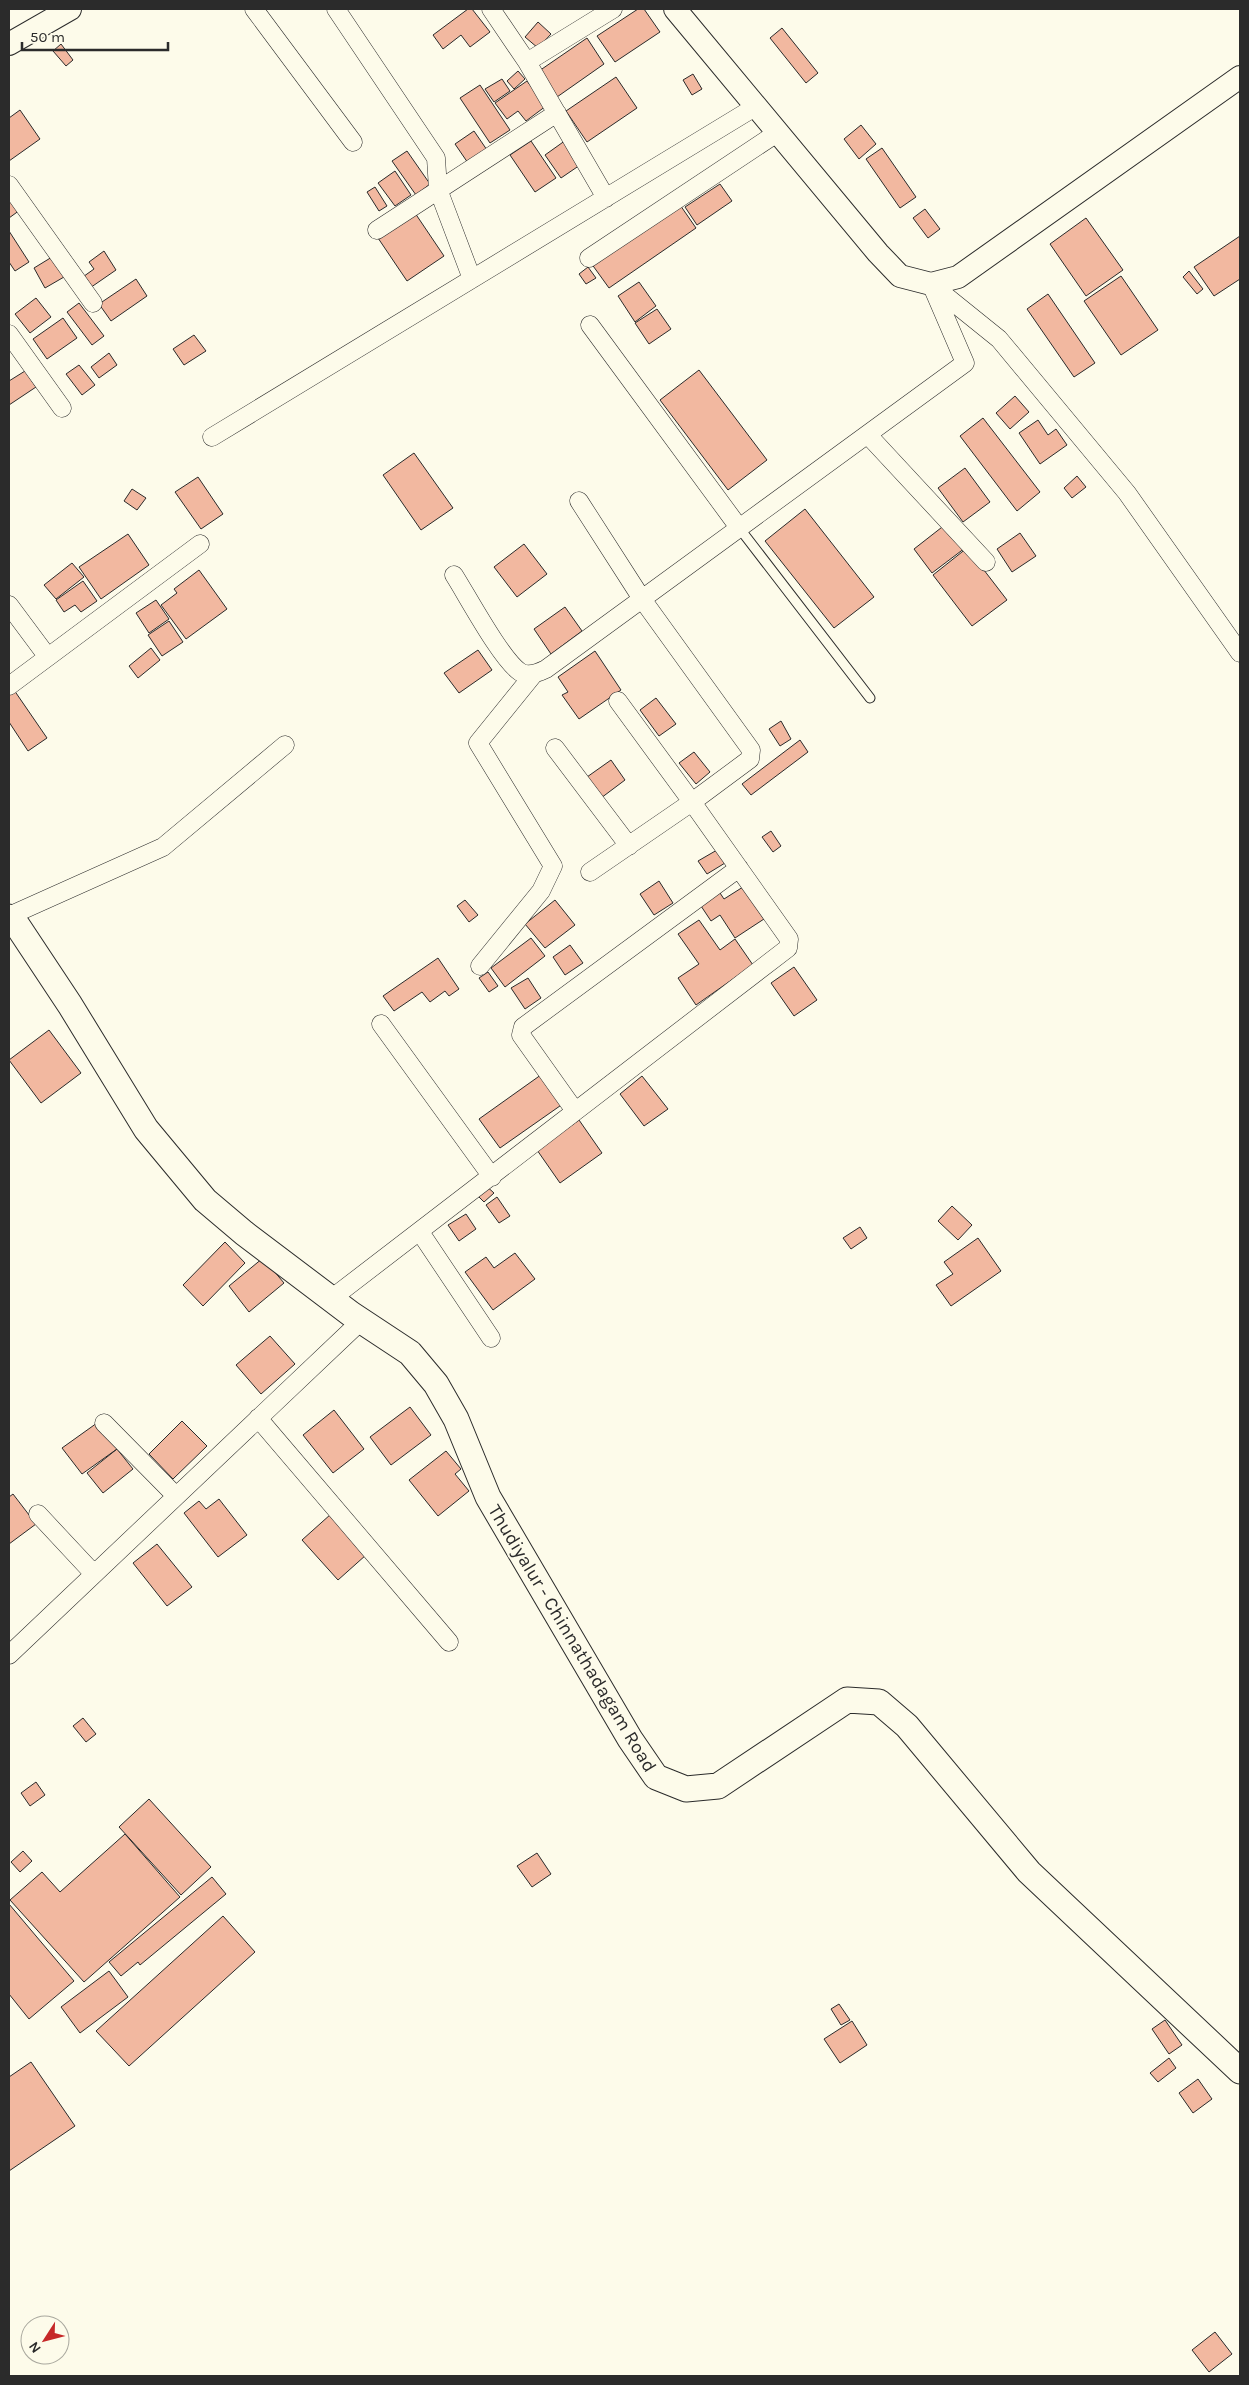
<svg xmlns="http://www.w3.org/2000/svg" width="1249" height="2385" viewBox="0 0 1249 2385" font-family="Karla,sans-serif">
<rect width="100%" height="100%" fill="#fdfbea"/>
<path fill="#f2b8a0" stroke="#2b2b2b" d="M468,9H472L490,32L470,47L461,35L443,49L433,35Z
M638,9H644L660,32L615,62L597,36Z
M538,22L551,34L538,48L525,37Z
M782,28L818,73L806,83L770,38Z
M587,38L604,64L557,97L539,71Z
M61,44L73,60L66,66L53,51Z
M518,71L525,79L514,89L507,81Z
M693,74L702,89L692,95L683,80Z
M616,77L637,108L587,142L566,111Z
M502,79L510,91L494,102L485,89Z
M527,81L546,106L526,121L518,111L507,119L495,103Z
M480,85L510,130L490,143L460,98Z
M20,110L40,139L9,161V118Z
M861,125L876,144L859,159L844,139Z
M474,131L487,150L468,163L455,144Z
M566,140L583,163L561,178L545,155Z
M531,141L556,178L535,192L510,155Z
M882,148L916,197L900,208L866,159Z
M407,151L430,184L416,195L392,161Z
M395,171L411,195L395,206L378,183Z
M720,184L732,201L697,225L685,207Z
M375,187L387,206L379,211L367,192Z
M9,195L20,210L9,218Z
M678,202L696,228L609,288L591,263Z
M925,209L940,229L928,238L913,218Z
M415,213L444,256L407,281L378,238Z
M1086,218L1123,270L1086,296L1050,244Z
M9,231L29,262L15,271L9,262Z
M1240,236V279L1214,296L1194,267Z
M104,251L116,270L87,290L80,279L94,269L89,262Z
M52,257L64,277L45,288L34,268Z
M588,267L596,278L586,284L579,274Z
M1189,271L1203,289L1197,294L1183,277Z
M1121,276L1158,330L1121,355L1084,301Z
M136,279L147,296L111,321L99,304Z
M639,282L656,306L635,322L618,296Z
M1048,294L1095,363L1074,377L1027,309Z
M36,298L51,317L30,333L15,314Z
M79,303L104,336L92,345L67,312Z
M657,309L671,329L649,344L635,323Z
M63,318L77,338L47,359L33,339Z
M194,335L206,351L184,365L173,349Z
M109,353L117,365L99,378L91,367Z
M79,365L95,385L82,395L66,374Z
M699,370L767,460L728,490L660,400Z
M25,371L36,387L9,405V381Z
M1015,396L1029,412L1010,429L996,413Z
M983,418L1040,492L1017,511L960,436Z
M1038,420L1048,435L1056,429L1067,445L1040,464L1019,433Z
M414,453L453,508L421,530L383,475Z
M965,468L990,502L963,522L938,488Z
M1077,476L1086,487L1072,498L1064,488Z
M198,477L223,514L201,529L175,492Z
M132,489L146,498L137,510L124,501Z
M805,509L874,597L834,628L765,541Z
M946,524L965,548L932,573L914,549Z
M1020,533L1036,556L1012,572L997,549Z
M128,534L149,565L101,599L79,567Z
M524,544L547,574L517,597L494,567Z
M967,548L1007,600L972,626L933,575Z
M72,563L84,577L56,599L44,585Z
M199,570L227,609L186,639L161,605L177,593L174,589Z
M83,581L97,601L81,612L75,605L64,612L56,600Z
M156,600L169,619L149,633L136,613Z
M565,607L582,631L551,654L534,629Z
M169,621L183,642L162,656L148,635Z
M151,648L160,660L138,678L129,666Z
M478,650L492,670L459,693L444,673Z
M595,651L621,690L579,719L562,695L568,692L558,677Z
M14,690L47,738L28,751L9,722V693Z
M656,698L676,724L659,736L640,710Z
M781,721L791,739L780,746L769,729Z
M800,740L808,752L751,795L742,784Z
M694,752L710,772L696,784L679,763Z
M611,760L625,780L601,798L587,777Z
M771,831L781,846L773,852L762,837Z
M717,850L725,863L707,874L698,861Z
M659,881L673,903L654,915L640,894Z
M743,887L764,919L735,938L720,915L711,921L699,903L718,890L724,899Z
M465,900L478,915L469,922L457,906Z
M555,900L575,925L545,948L525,924Z
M699,920L720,950L735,939L753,965L696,1005L678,978L699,964L678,934Z
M531,938L545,956L505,987L491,968Z
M570,945L583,963L565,975L553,957Z
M438,958L459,989L449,996L445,991L430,1002L422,992L394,1011L383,996Z
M794,967L817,1000L794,1016L771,983Z
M488,972L498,986L489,992L479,978Z
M528,978L541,998L525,1009L511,988Z
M49,1030L81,1073L41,1103L9,1060Z
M545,1072L567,1101L500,1148L479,1119Z
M642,1076L668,1109L644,1126L620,1094Z
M579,1120L602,1153L560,1183L537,1150Z
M484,1184L494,1193L484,1202L475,1193Z
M497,1197L510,1216L499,1223L486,1205Z
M952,1206L972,1225L958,1240L938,1221Z
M466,1214L476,1229L459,1241L448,1225Z
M860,1227L867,1238L851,1249L843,1238Z
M978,1238L1001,1271L951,1306L936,1285L953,1274L944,1262Z
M225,1242L245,1263L203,1306L183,1285Z
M515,1253L535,1279L493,1310L465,1272L486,1257L494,1268Z
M263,1258L284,1283L249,1312L229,1286Z
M270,1336L295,1364L261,1394L236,1365Z
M410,1407L431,1435L391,1465L370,1437Z
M334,1410L364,1449L333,1473L303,1435Z
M182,1421L207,1446L173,1479L149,1454Z
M97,1423L117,1449L82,1474L62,1448Z
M117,1449L133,1469L103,1493L87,1473Z
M446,1451L461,1469L455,1474L469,1491L438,1516L409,1480Z
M13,1494L36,1524L9,1544V1497Z
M219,1499L247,1535L218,1557L184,1513L199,1501L206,1509Z
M331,1514L366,1555L338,1580L302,1540Z
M157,1544L192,1587L167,1606L133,1563Z
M83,1718L96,1734L86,1742L73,1726Z
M36,1782L45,1795L30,1806L21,1793Z
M149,1799L211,1867L181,1895L119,1827Z
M125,1834L180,1897L84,1982L10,1900L42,1872L60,1892Z
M23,1851L32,1861L20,1872L11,1862Z
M537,1853L551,1874L532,1887L517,1866Z
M212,1877L226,1894L140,1965L138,1962L121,1976L109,1962Z
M9,1904L74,1981L29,2019L9,1994Z
M223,1916L255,1952L129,2066L96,2031Z
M109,1971L128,1997L80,2033L61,2007Z
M839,2004L850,2020L841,2025L831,2009Z
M1165,2020L1182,2045L1169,2054L1152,2029Z
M852,2021L867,2045L840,2063L824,2039Z
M1169,2058L1176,2068L1158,2082L1150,2073Z
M31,2062L75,2126L9,2171V2077Z
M1198,2079L1212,2099L1193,2113L1179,2093Z
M1215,2332L1232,2354L1209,2372L1192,2350Z"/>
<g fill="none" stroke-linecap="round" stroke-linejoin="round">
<g stroke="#2b2b2b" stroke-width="11">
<path id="service" d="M740,529L870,698"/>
</g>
<g stroke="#2b2b2b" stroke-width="19">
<path id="minor" d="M254,9L353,142
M336,9L436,158L438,189L472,279
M491,9L527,62L606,198
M527,62L613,9
M9,185L93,303
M377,230L557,113
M589,258L777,133
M932,285L999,339L1127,493L1240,653
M590,325L740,529
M9,334L62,408
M868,435L986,562
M212,437L755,107
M454,575C468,597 501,659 520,672C528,677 538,673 546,669L642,599L579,501
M9,605L47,656
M9,686L200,544
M555,748L629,846
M590,872L692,802L618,701
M9,916L163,847L285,745
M480,966L541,891L553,866L478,743L533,675
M381,1024L492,1177
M575,1111L521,1035L523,1027L739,868
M420,1232L491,1338
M331,1299L788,948L789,939L692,802L750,759L751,750L642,599L965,363L931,284
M258,1418L449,1642
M104,1423L176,1496
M38,1514L94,1574
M9,1655L361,1321"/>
</g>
<g stroke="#2b2b2b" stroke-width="24">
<path id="tertiary" d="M675,9L878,253L900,276L931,284L958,277L1240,77
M9,44L70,9"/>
</g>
<g stroke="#2b2b2b" stroke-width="27">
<path id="secondary" d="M9,917L15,922L70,1005L146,1129L205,1200L244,1233L351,1314L410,1353L436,1384L456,1419L488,1497L630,1739L656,1777L686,1789L718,1786L847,1700L879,1702L907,1726L1029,1872L1240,2071"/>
</g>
<use href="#service" stroke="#fdfbea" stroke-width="9"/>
<use href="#minor" stroke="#fdfbea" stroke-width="18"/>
<use href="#tertiary" stroke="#fdfbea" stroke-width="22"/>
<use href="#secondary" stroke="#fdfbea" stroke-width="25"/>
</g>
<g text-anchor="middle" stroke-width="4" stroke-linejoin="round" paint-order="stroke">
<g font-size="19" fill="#2b2b2b" stroke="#fdfbea">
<text transform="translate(573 1638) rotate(59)" y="7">Thudiyalur - Chinnathadagam Road</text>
</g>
</g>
<rect width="1249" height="2385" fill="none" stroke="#2b2b2b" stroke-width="20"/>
<g transform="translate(45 2340) rotate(234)"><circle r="24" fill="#fdfbea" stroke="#a9a89e"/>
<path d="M0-4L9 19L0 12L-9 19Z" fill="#c62828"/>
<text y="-8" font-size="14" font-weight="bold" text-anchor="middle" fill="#2b2b2b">N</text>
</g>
<path d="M22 42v8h146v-8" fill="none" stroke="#2b2b2b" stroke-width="2.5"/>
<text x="30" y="42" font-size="15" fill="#2b2b2b" stroke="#fdfbea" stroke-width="4" paint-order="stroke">50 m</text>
</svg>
